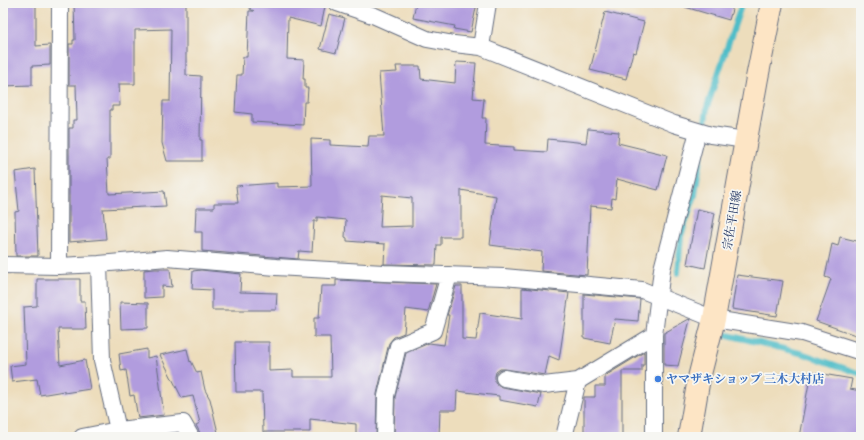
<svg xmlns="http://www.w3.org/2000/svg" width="864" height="440" viewBox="0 0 864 440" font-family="'IM FELL French Canon','Noto Serif JP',serif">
<rect width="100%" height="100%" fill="#f6f6f2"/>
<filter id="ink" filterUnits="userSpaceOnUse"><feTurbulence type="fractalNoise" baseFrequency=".025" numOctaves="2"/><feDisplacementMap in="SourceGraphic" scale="8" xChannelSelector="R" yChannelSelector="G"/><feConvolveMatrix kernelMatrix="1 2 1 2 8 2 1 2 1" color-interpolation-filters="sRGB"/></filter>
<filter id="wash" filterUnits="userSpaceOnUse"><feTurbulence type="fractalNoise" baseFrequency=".012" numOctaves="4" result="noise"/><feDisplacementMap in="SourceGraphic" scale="16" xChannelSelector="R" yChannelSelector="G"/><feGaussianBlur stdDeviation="0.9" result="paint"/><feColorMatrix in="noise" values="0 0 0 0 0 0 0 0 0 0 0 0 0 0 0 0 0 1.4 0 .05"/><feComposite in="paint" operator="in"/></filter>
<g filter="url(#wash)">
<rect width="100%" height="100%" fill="#edddbc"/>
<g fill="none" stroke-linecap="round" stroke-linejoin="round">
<path stroke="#50bdc8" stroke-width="6" d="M704,131L707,107L742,3
M678,273L681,236L695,195L702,144
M724,334L804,354L861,374"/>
</g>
<g id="blocks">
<path fill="#b19cde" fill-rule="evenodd" d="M3,3H36V46L50,45V65L32,66V85L3,86Z
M74,3H186V75L201,76L200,140H202V161H167L162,143L163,101H170L171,29L135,30V84H119L120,106H112V110H110V159H107L109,194L164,191L166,206L103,209L106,239L69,242V128H73V120H77L76,85H69V44H73V40H75Z
M251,3H310L325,7L321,26L288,18L287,59L304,60L303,79H305V88H308L307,102H304L303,125L252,122V114L235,112L237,75H242L243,57H247L249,11H254L250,9Z
M416,3H477L471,32L454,29L455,26L413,18Z
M686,3H734L729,20L685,7Z
M605,12L644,22L636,53L633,52L626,79L590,70Z
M329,14L345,18L336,53L320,49Z
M456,62L476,63L473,98L484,99L482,118H486L485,145L514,147V150L547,152L548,139L586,143L588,129L619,132L618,143L667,155L658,190L617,179L615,199L612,198L611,208L590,206L587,275L541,271L542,252L490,245L496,196L461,190V237H441V245H437L436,265L384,264L385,244L347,241V238L345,237L346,220L317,217V221H314L312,252L299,251L298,259L202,251V232H195L196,208H214V203H238L236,186L277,183V187L312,186L311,139L330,140V145L368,147L369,136H384L379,73L397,72L396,66H420L421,79L455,83ZM382,195L412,198V226L380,227Z
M35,169L38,256H16L15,212L19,211L15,172Z
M697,209L715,213L705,268L687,264Z
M840,237L861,242V337L816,321L831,279L825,277L832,244L838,246Z
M154,269H170L172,287L162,286V297L144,298V270Z
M201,270L241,274L240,292L277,293L276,310H212V290L192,289L193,271Z
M737,275L783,281L777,316L732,309Z
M37,279H80V301H85L86,329H58L60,365L85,360L90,389L64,393V391L40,395L37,379L12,382L10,366L26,364L24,307L37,306Z
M336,280L436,284L428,312L406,309L404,333L394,337L389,343L377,394L376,437H356V424L310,419V432H263L262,392H236L235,342H269V371L293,370V377H331L330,337H314V318H319L321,286H336Z
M456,286H462V339L476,340L480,313L522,319V288L569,293L559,360L549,356L545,375L505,369H500L496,372L495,376V382L498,386L502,387L541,394L538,407L499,400V396L457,391L456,410H440L439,437H394L395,397L406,353L429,343L444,345L449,315H447Z
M584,294L640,299L638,321L615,319L610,343L584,338Z
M120,302L148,303V328L121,329Z
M689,319L690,320L678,366L664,365V333Z
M147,349V358L156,356L164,415L138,418L134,395L130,396L126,370L121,371L119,354Z
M187,349L190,362L191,361L197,373L201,372L205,390L210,399L219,437H202L196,425L200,423L193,396L182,398L160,355Z
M644,352V365H642V371H622V437H584V397H595V386H605V376Z
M811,372L852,379L850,389L861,391V437H799Z"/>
</g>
</g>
<g filter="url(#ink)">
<use href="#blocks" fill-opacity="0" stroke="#646c7f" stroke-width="1"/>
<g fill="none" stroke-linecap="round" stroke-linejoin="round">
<g stroke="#646c7f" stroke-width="18">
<path id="minor" d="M337,3L375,16L427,39L454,44L481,47L674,124L711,135L746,140
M481,47L488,3
M99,264L102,360L118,430L116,437
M3,265L59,266L99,264L167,258L276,267L384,273L504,277L642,290L714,319L802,333L861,352
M59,266L60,3
M504,378L544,385L578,381L654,335
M82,437L118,430L183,423L191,437
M385,437L386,396L398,346L433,331L449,275
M564,437L578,381
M654,437V335L662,269L698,131"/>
</g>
<g stroke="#646c7f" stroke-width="24">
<path id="secondary" d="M689,437L699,378L714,319L757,78L772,3"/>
</g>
<use href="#minor" stroke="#fff" stroke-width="16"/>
<use href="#secondary" stroke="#fde5c5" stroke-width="22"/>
</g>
</g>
<circle fill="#3f7fe0" stroke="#f6f6f2" stroke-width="1.5" cx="658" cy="379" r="4"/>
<g text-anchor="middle" stroke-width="3.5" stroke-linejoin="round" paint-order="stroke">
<g font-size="12" fill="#1b2f5e" stroke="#f6f6f2">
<text transform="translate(732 220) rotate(-80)" y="4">宗佐平田線</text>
</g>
<g font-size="12" font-weight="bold" fill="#366cbe" stroke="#f6f6f2" text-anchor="start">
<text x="666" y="383">ヤマザキショップ 三木大村店</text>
</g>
</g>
<rect width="864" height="440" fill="none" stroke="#f6f6f2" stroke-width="16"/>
</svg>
